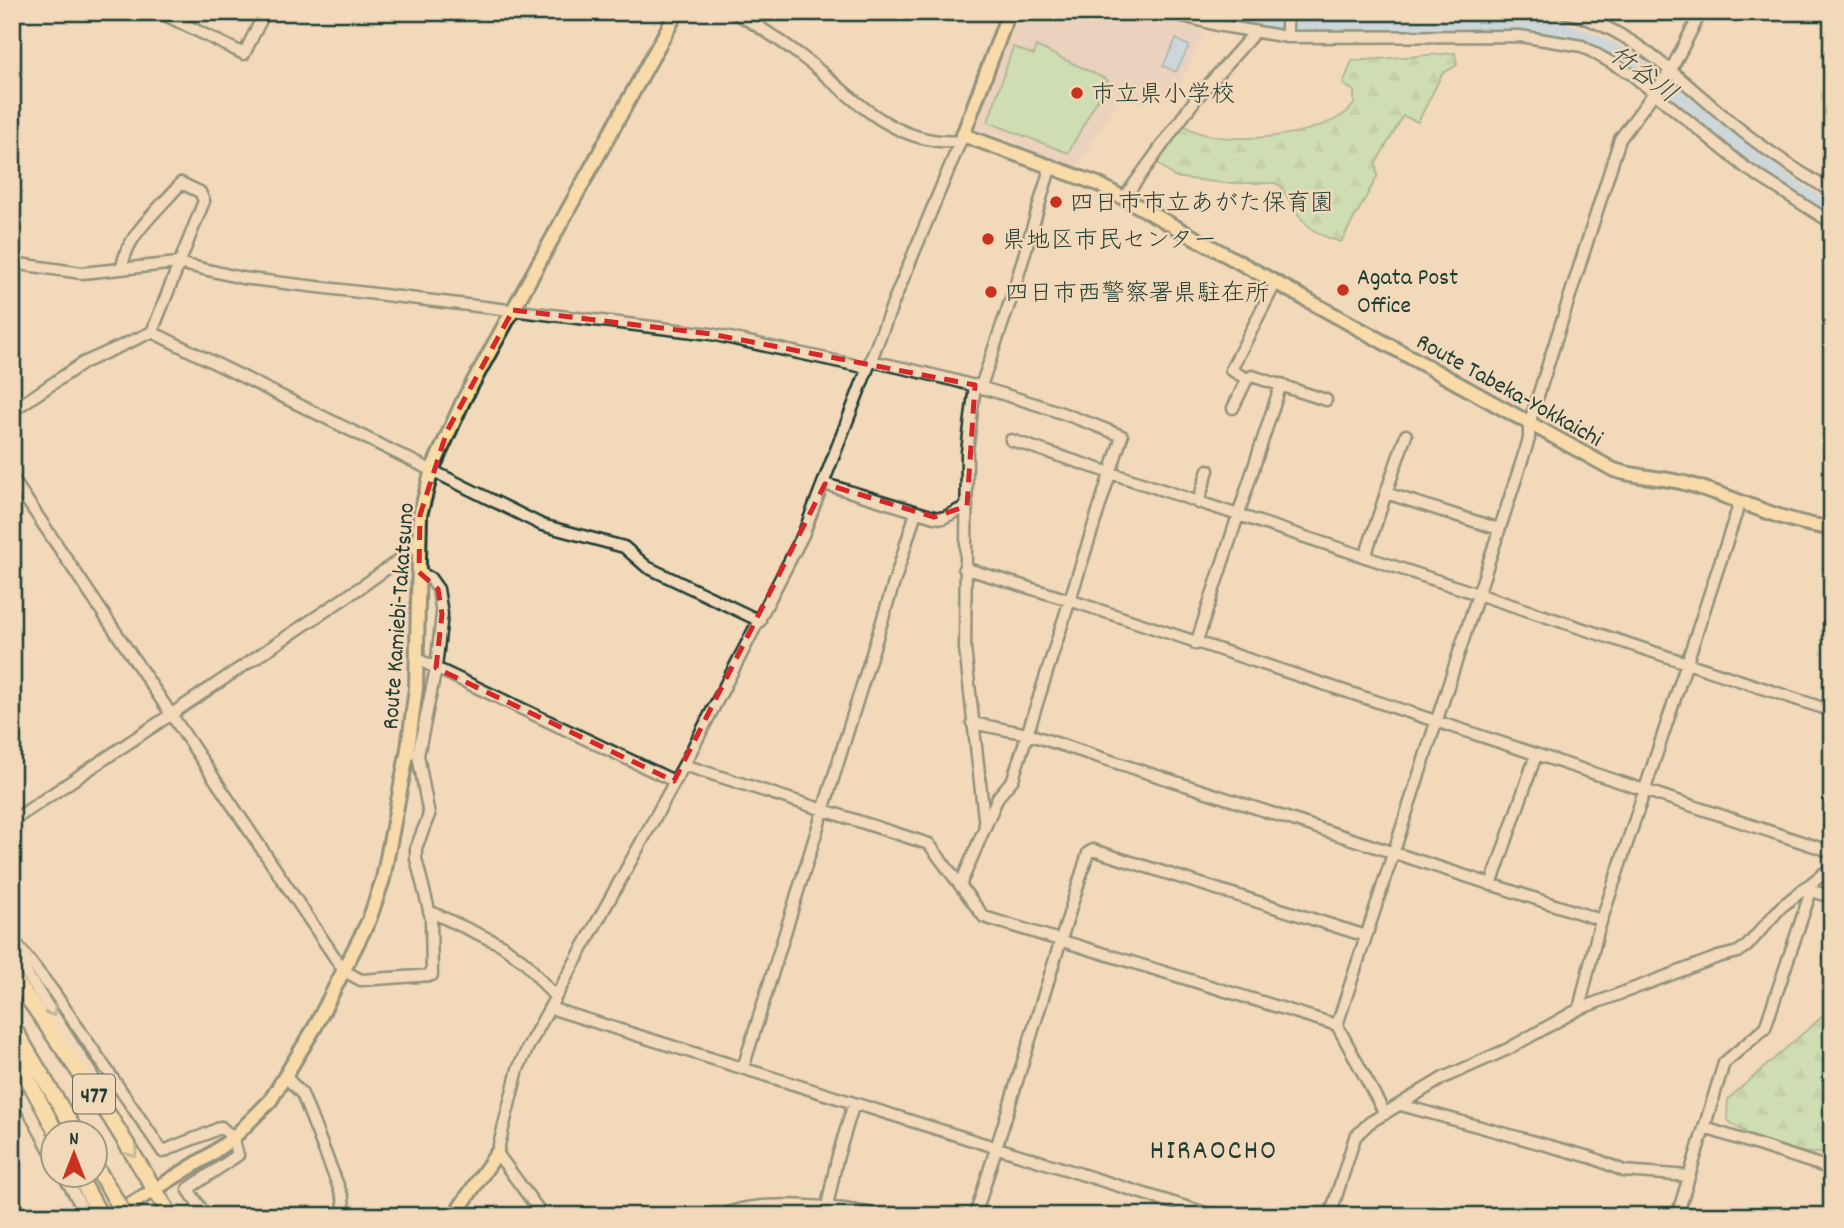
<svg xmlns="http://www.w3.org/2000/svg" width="1844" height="1228" viewBox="0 0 1844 1228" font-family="Dekko,'Klee One',sans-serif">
<defs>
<pattern id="forest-firs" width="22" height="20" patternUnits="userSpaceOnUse" patternTransform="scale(1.75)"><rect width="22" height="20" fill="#a5e3aa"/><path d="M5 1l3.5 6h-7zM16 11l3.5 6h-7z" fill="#8ec493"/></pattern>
</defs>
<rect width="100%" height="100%" fill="#f2d9ba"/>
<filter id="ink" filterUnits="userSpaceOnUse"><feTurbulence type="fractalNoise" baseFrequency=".0143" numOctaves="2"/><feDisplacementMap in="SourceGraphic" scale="14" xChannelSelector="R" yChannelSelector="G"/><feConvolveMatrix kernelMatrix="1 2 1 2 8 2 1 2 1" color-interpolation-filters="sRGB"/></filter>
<g filter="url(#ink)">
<path fill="#e2cbc3" d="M1018,12H1146L1204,32L1179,88L1141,104L1119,98L1078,167L1016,146L1014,140L996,134L989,136L973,130L1007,36L1011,38Z"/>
<path fill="url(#forest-firs)" stroke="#62906f" stroke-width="2" d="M1455,53L1457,65L1442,74L1418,122L1403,116L1376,163L1377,177L1341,242C1307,234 1297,215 1281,186L1275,183H1223L1174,177L1152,158L1183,124C1212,151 1333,137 1354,104V91L1343,84L1352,61Z
M1832,1008V1150C1807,1161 1745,1138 1727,1119L1728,1099Z"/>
<path fill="#a5e3aa" stroke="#62906f" stroke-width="2" d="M1036,46L1108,80L1068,153L988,122L1013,47L1034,55Z"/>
<path fill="#a0d3fe" stroke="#6c97ad" stroke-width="2" d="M1176,39L1189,46L1176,72L1163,66Z"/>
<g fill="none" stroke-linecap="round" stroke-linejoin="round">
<path stroke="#a0d3fe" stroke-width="14" d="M1214,12C1328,34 1446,26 1561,29C1667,60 1736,159 1832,211"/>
<g stroke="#1f3d34" stroke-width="15">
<path id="minor" d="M159,12L244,54L265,12
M734,12C762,28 789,46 814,66C857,102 899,147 961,141
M1168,12L1217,25L1287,37L1520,36L1582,46L1631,74L1746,168L1832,223
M1564,12C1637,29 1686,87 1742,131C1771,154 1801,173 1832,192
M1287,37V12
M1124,198L1195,100L1255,32
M12,263L82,273L178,263L242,278L711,334L868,368
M152,332L542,525L624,547L647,567L760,621
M871,361C958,379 1040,402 1122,436L1013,779L998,797L961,883
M1247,379L1252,376L1326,400
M975,385L967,452L965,648L985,827
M981,386L1012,296L1051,165
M1233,408L1247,379L1231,370L1276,282
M12,411L83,363L152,332L204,201L200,192L181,183C161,208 125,235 122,269
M1011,440L1832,711
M12,478L344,971L361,980L432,975L431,918L416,859V848L429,815L418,755L436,668L442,614L438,589L430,578L419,572
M825,484L934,517L943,518L967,506
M1386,493L1406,435
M1198,503L1208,470
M1365,557L1386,493L1499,529
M964,568L1069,600L1832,852
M1196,644L1281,384
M417,659L674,781
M972,723L1028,734L1601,920
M684,765L929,844L984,917L1337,1025L1385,1114
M12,821L364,585L400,559L407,548L419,547
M1491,885L1536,755
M1806,888L1832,898
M429,911L502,945L526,963L555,997
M12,938L53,991L163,1152C183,1141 201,1138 221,1127L233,1138L238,1155L188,1189L206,1216
M23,956L25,971L91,1073L101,1095
M550,1008L1215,1216
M1579,1009L1598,931L1740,502
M1337,1025L1529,439V424L1620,139L1671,70L1701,12
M743,1068L916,512
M285,1076L302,1094L343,1198L345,1216
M12,1080L52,1154
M1401,1105L1593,1158L1624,1171L1689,1176
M1705,1128L1832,1169
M64,1176L83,1209L79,1216
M827,1207L837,1159L854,1103
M543,1216L497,1153L518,1069L529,1045L684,765L803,535L895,298L963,135
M722,1216C754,1197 845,1207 881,1216
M975,1216L1088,853L1093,850L1366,936
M1330,1216L1355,1137L1369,1123L1443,1078L1508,1049L1579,1009L1718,957L1738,952L1747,946L1781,907L1832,867
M1677,1216L1724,1063L1765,1028L1811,891"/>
</g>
<g stroke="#1f3d34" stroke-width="18">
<path id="major" d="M1009,12L963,135L1098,184L1614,470C1638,478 1664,477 1688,484C1736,497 1782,523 1832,528
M112,1216L207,1157L233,1138L270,1101L315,1027L369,920L383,879L408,749L416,688L420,515L432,470L464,399L677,12
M454,1216L497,1153"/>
</g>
<g stroke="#1f3d34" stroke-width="19">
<path id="highway" d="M12,975L110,1117L171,1216
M12,1025L77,1134
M12,1049L57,1134
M94,1164L113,1195
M79,1176L101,1216"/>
</g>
<use href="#minor" stroke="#f2d9ba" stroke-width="10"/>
<use href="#major" stroke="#ffdd96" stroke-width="12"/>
<use href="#highway" stroke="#ffdd96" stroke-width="14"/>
<g stroke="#1f3d34" stroke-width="19" stroke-linecap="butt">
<path id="highway-bridge" d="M113,1195L125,1216"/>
</g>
<use href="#highway-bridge" stroke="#ffdd96" stroke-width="14"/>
</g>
<defs><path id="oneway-chevron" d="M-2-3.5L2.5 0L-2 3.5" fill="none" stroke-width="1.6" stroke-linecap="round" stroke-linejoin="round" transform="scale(1.75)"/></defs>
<use stroke="#7e8370" href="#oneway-chevron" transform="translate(52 1012) rotate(57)"/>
<use stroke="#8f8d65" href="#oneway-chevron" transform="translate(133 1153) rotate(58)"/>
</g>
<path d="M0 0H1844V1228H0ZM513,310L711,334L975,385L967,506L934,517L825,484L674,781L436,668L442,614L438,589L419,572L420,515L447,431Z" fill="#f2d9ba" fill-opacity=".55" fill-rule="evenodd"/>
<path fill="none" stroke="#d62828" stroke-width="5" stroke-dasharray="14 9" stroke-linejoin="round" d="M513,310L711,334L975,385L967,506L934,517L825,484L674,781L436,668L442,614L438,589L419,572L420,515L447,431Z"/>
<g fill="#c8321e" stroke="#f2d9ba" stroke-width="2.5">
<circle cx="1077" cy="93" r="7"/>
<circle cx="1056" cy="202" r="7"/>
<circle cx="988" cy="239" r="7"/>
<circle cx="1343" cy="290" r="7"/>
<circle cx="991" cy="292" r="7"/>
</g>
<g text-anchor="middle" stroke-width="5" stroke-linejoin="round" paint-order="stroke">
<rect fill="#f2d9ba" stroke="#5e6c5c" stroke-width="2" x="73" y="1074.5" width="42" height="39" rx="5"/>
<g font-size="23" font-weight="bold" fill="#1f3d34">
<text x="94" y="1102">477</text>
</g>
<g font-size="24" fill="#1f3d34" stroke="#f2d9ba" text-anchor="start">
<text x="1091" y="101">市立県小学校</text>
<text x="1070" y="210">四日市市立あがた保育園</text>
<text x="1002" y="247">県地区市民センター</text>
<text x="1357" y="284">Agata Post<tspan x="1357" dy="28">Office</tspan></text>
<text x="1005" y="300">四日市西警察署県駐在所</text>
</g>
<g font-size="24" fill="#1f3d34" stroke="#f2d9ba">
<text transform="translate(1510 389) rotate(29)" y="8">Route Tabeka-Yokkaichi</text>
<text transform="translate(397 616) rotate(-86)" y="8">Route Kamiebi-Takatsuno</text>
</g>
<g font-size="26" font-style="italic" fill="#2c4c48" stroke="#f2d9ba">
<text transform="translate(1644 73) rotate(36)" y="9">竹谷川</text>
</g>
<g font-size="28" letter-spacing="2" fill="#1f3d34" stroke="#f2d9ba">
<text x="1214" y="1158">HIRAOCHO</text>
</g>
</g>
<rect width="1844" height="1228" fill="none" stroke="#f2d9ba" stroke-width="42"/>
<rect x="21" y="21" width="1802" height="1186" fill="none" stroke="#1f3d34" stroke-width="2.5" filter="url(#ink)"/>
<g transform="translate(74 1154)"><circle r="33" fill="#f2d9ba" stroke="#9e9b84" stroke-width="2"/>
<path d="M0-5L12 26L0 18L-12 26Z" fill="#c8321e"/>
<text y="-10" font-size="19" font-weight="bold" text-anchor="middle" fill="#1f3d34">N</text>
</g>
</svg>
